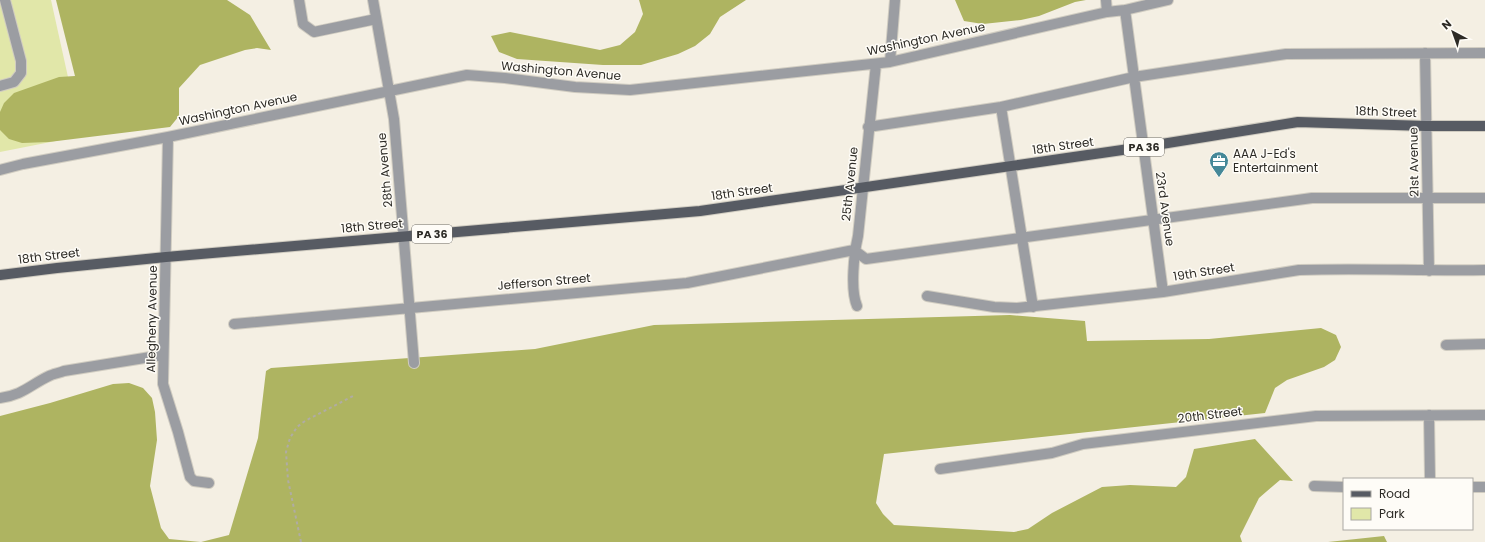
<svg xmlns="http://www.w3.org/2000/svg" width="1485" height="542" viewBox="0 0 1485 542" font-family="Poppins,sans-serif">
<rect width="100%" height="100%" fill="#f4efe3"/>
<path fill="#e1e7a9" d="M0,0H51L81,136L0,152Z"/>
<path fill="#aeb461" d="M56,0H227L250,15L271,50L257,48L245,50L200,65L179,88V116L170,127L49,142L22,143L9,139L0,130V112L4,103L14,93L59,77L75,76Z
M639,0H746L720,17L710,34L695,46L678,54L641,65H603L517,59L499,52L491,36L510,32L600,50L620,45L635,32L643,14Z
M955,0H1086L1075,2L1039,16L1021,20L983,24L964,21Z
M1010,315L1085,321L1087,341L1209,339L1321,328L1336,335L1341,347L1335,360L1324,367L1287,380L1275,388L1265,413L884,454L876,503L883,514L894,525L1014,532L1028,529L1052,513L1102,487L1130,485L1176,487L1186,477L1194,449L1255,439L1293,481L1280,480L1259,498L1240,536L1242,542H0V416L50,403L113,384L129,383L143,388L152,398L155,412L157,440L150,486L161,528L169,539L201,542L229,535L258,438L266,371L271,368L535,349L654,325Z
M1384,536L1387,542H1328Z"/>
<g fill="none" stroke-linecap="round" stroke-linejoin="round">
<g stroke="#d0ccc1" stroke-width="12">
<path id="minor" d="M299,0L303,24L314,32L376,19
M373,0L394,119L414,363
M1106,0L1107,12
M1125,10L1163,292
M1425,53L1429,271
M890,62L895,0
M0,86L14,82L21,73V61L5,0
M1001,107L1033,307
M868,127L1001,107L1134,77L1286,54L1485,53
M168,137L163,384L178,432L190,477L194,481L209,483
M0,170L23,164L168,137L467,75L505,78L575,87L630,90L890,62L1107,12L1125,10L1168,0
M854,250L866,259L1312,198H1485
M927,296L994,307L1017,308L1163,292L1299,270C1361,268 1423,271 1485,270
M857,306C850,290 854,253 858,236L876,64
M234,324L687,283L854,250
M1446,345L1485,344
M0,398C23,395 30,385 49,376C53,374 59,373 64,371L163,355
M1429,415L1430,479
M940,469L1052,453L1083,444L1316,416L1485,415
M1314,486L1344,487
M1472,487H1485"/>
</g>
<g stroke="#d0ccc1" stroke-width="12">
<path id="major" d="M0,275L57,268L166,257L700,211L1143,147L1298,122L1426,126H1485"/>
</g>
<path stroke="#b0aca3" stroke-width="2" stroke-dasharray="3 3" stroke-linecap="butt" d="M301,542L288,480L286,452L290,438L297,427L305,421L353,396"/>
<use href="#minor" stroke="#9b9da2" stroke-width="10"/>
<use href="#major" stroke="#575b63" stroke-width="10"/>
</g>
<defs>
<g id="office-pin" transform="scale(1)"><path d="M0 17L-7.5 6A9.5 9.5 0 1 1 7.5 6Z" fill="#458898" stroke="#fefcf7"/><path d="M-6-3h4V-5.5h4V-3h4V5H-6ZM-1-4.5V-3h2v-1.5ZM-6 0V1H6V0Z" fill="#fff"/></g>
</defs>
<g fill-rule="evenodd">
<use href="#office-pin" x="1219" y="161"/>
</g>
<g text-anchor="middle" stroke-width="3" stroke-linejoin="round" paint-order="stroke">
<g fill="#fefcf7" stroke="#6c6a65" stroke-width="1">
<rect x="1124" y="138" width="40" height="18" rx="3"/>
<rect x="412" y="225" width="40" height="18" rx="3"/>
</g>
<g font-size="11" font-weight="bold" fill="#2d2b26">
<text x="1144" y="151">PA 36</text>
<text x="432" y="238">PA 36</text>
</g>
<g font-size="12" fill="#2d2b26" stroke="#fefcf7">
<text transform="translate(926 39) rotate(-12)" y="4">Washington Avenue</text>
<text transform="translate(561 71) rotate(5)" y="4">Washington Avenue</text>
<text transform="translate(238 109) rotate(-12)" y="4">Washington Avenue</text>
<text transform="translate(1386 112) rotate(2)" y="4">18th Street</text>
<text transform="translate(1063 146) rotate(-8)" y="4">18th Street</text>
<text transform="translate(1414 162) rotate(-91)" y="4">21st Avenue</text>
<text transform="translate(385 170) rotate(-95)" y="4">28th Avenue</text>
<text transform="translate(850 184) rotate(-84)" y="4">25th Avenue</text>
<text transform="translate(742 192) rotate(-8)" y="4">18th Street</text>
<text transform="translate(1165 209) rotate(82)" y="4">23rd Avenue</text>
<text transform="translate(372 226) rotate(-5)" y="4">18th Street</text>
<text transform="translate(49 256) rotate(-7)" y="4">18th Street</text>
<text transform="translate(1204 272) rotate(-9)" y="4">19th Street</text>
<text transform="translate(544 282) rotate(-5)" y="4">Jefferson Street</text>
<text transform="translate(152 319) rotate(-89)" y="4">Allegheny Avenue</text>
<text transform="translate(1210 415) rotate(-7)" y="4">20th Street</text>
</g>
<g font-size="12" fill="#2d2b26" stroke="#fefcf7" text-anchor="start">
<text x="1233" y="158">AAA J-Ed's<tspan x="1233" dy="14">Entertainment</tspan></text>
</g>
</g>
<rect x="1343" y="478" width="130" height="52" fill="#fefcf7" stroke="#aaa8a3"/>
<rect x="1351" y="491" width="20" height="6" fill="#575b63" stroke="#aaa8a3"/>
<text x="1379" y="498" font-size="12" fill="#2d2b26">Road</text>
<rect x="1351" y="508" width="20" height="12" fill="#e1e7a9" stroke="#aaa8a3"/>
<text x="1379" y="518" font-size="12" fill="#2d2b26">Park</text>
<g transform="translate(1453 32) rotate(319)" stroke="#fefcf7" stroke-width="3" paint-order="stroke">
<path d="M0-3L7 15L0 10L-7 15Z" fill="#2d2b26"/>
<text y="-6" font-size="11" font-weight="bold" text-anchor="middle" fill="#2d2b26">N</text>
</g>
</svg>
